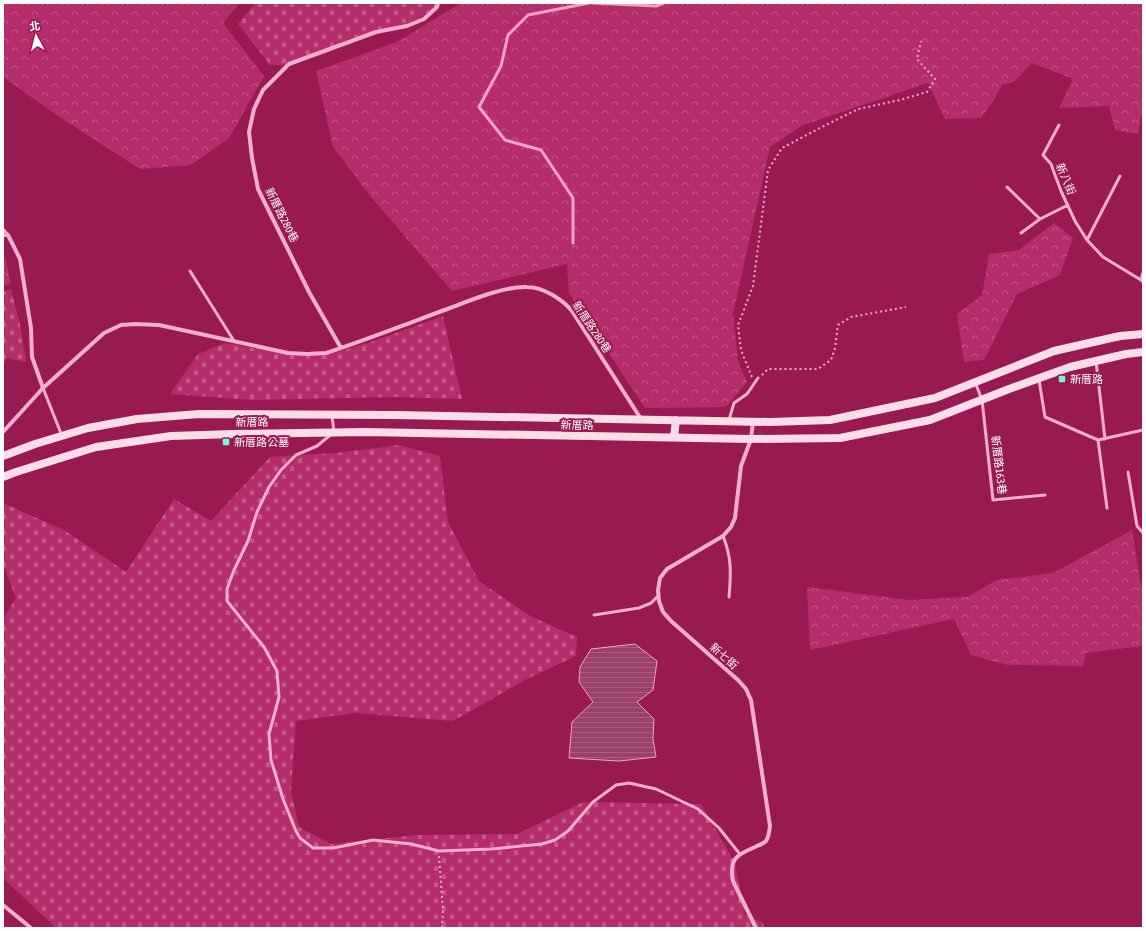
<svg xmlns="http://www.w3.org/2000/svg" width="1146" height="931" viewBox="0 0 1146 931" font-family="'Asap Condensed','Noto Sans TC',sans-serif">
<defs>
<pattern id="forest-crowns" width="20" height="18" patternUnits="userSpaceOnUse"><rect width="20" height="18" fill="#b52e6b"/><path d="M2 6a3 3 0 1 1 6 0M12 15a3 3 0 1 1 6 0" fill="none" stroke="#c45889"/></pattern>
<pattern id="cemetery-stones" width="16" height="16" patternUnits="userSpaceOnUse"><rect width="16" height="16" fill="#b52e6b"/><path d="M2 7V4a2 2 0 0 1 4 0v3zM10 15v-3a2 2 0 0 1 4 0v3z" fill="#c45889"/></pattern>
<pattern id="water-rules" width="6" height="5" patternUnits="userSpaceOnUse"><rect width="6" height="5" fill="#9a4167"/><path d="M0 2.5h6" fill="none" stroke="#a95e7e"/></pattern>
</defs>
<rect width="100%" height="100%" fill="#981a51"/>
<path fill="url(#forest-crowns)" d="M3,3H240L223,23L264,76L229,138L191,165L140,169L58,116L3,77Z
M461,3H1143V116H1141L1138,134L1115,130L1109,106L1059,108L1073,79L1032,63L1014,82L1002,85L994,100L981,118L945,119L928,83L803,125L770,147L733,314L738,361L747,382L726,407L645,408L569,293L567,264L452,291L371,197L333,147L316,71L397,42Z
M1054,223L1073,238L1060,275L1017,294L984,360L964,362L957,314L982,295L989,254L1019,250Z
M3,250L11,283L3,286Z
M1132,530L1141,586H1143V646L1086,653L1083,666L1008,665L971,655L954,619L810,650L807,587L909,600L967,597L997,580L1053,573Z"/>
<path fill="url(#cemetery-stones)" d="M255,3H438L437,7L407,26L352,38L285,65H270L238,24Z
M11,289L20,324L26,362L7,358L3,365V292Z
M443,316L462,399L394,397L252,400L170,394L198,354L226,343L280,353L331,354L371,342Z
M399,445L440,456L448,522L479,581L530,616L577,637L576,656L525,680L453,721L355,713L296,721L291,791L299,827L331,844L417,835L517,834L583,802L701,804L735,863L745,915L762,922L765,928H54L52,924L3,878V619L16,598L3,564V503L64,530L126,572L174,499L211,521L270,457L336,453Z"/>
<path fill="url(#water-rules)" stroke="#f2a2c7" d="M635,644L657,661L653,690L637,702L654,719L653,739L656,757L619,761L569,758L572,722L593,702L579,682L580,667L591,649Z"/>
<g fill="none" stroke-linecap="round" stroke-linejoin="round">
<path stroke="#f2a2c7" stroke-width="3" d="M592,3L656,6L664,3
M573,243V198L541,150L505,140L479,107L501,66L508,35L528,15L589,3"/>
<path stroke="#f0afcc" stroke-width="2" stroke-dasharray="2 3" stroke-linecap="butt" d="M762,375L768,369H818L831,360L835,348L838,325L851,317L906,307
M752,377L741,350L738,325L753,286L768,170L782,148L818,129L858,109L900,100L927,92L935,79L917,59L921,41
M439,856L443,911L442,928"/>
<path stroke="#f0afcc" stroke-width="3" d="M1059,125L1043,155L1051,164L1061,191L1075,221L1087,240L1103,257L1141,280L1143,282
M1007,187L1040,219
M3,229L8,235
M1021,233L1040,219L1068,205
M1087,240L1120,176
M190,271L234,341
M1141,280L1143,272
M1096,361L1105,439
M1039,380L1045,417L1098,440
M975,382L982,400L993,500L1045,495
M43,388L62,436
M332,416L334,432L317,446L296,455L281,470L269,487L257,512L248,541L234,570L227,589V601L264,647L277,671L279,697L269,734L271,760L283,799L296,831L300,838L313,848H333L373,840L411,844L439,851L491,849L542,844L555,840L568,831L593,802L616,785L629,783L656,789L698,809L719,828L739,853
M729,420L734,403L747,394L758,378
M1098,440L1107,508
M1098,440L1143,430
M1128,472L1137,526L1143,533
M723,536C732,558 731,574 729,597
M594,615L639,608L651,603L658,596"/>
<path stroke="#f0afcc" stroke-width="4" d="M3,235H8L20,259L31,328L32,357L43,388
M341,348L309,292L258,189L252,158L249,132L254,109L263,90L289,64L376,32L407,26L424,19L437,7L438,3
M753,422L751,439L741,466L735,518L731,527L723,536L667,569L660,578L658,590L659,601L663,612L671,621L738,680L746,689L751,700L770,826C769,831 769,837 766,841C763,844 759,845 755,847C736,855 729,859 733,881L756,928
M3,432L43,388L63,370L104,333L121,325L135,324L159,325L288,353L307,354L326,353C368,339 409,323 450,308C471,300 505,286 527,287C543,287 562,299 572,311L641,419
M3,905L31,928"/>
<path stroke="#fbddea" stroke-width="8" d="M674,437L676,420
M3,456L35,444L88,428L137,419L199,414L396,415L770,422L830,420L935,398L1054,351L1120,336L1143,334
M3,477L16,472L96,447L171,436L234,434L365,432L751,439L840,438L930,420L1009,389L1070,367L1126,354L1143,352"/>
</g>
<g fill="#6effd5" stroke="#981a51" stroke-width="1.5">
<rect x="1058" y="375" width="8" height="8" rx="2"/>
<rect x="222" y="438" width="8" height="8" rx="2"/>
</g>
<g text-anchor="middle" stroke-width="4" stroke-linejoin="round" paint-order="stroke">
<g font-size="11" fill="#fff" stroke="#981a51">
<text transform="translate(1066 179) rotate(67)" y="4">新八街</text>
<text transform="translate(282 215) rotate(63)" y="4">新厝路280巷</text>
<text transform="translate(592 327) rotate(56)" y="4">新厝路280巷</text>
<text transform="translate(252 422) rotate(-1)" y="4">新厝路</text>
<text transform="translate(577 425) rotate(1)" y="4">新厝路</text>
<text transform="translate(999 465) rotate(83)" y="4">新厝路163巷</text>
<text transform="translate(724 656) rotate(41)" y="4">新七街</text>
</g>
<g font-size="11" fill="#fff" stroke="#981a51" text-anchor="start">
<text x="1070" y="383">新厝路</text>
<text x="234" y="446">新厝路公墓</text>
</g>
</g>
<rect width="1146" height="931" fill="none" stroke="#ffffff" stroke-width="8"/>
<g transform="translate(36 36) rotate(353)" stroke="#981a51" stroke-width="3" paint-order="stroke">
<path d="M0-3L7 15L0 10L-7 15Z" fill="#ffffff"/>
<text y="-6" font-size="11" font-weight="bold" text-anchor="middle" fill="#ffffff">北</text>
</g>
</svg>
